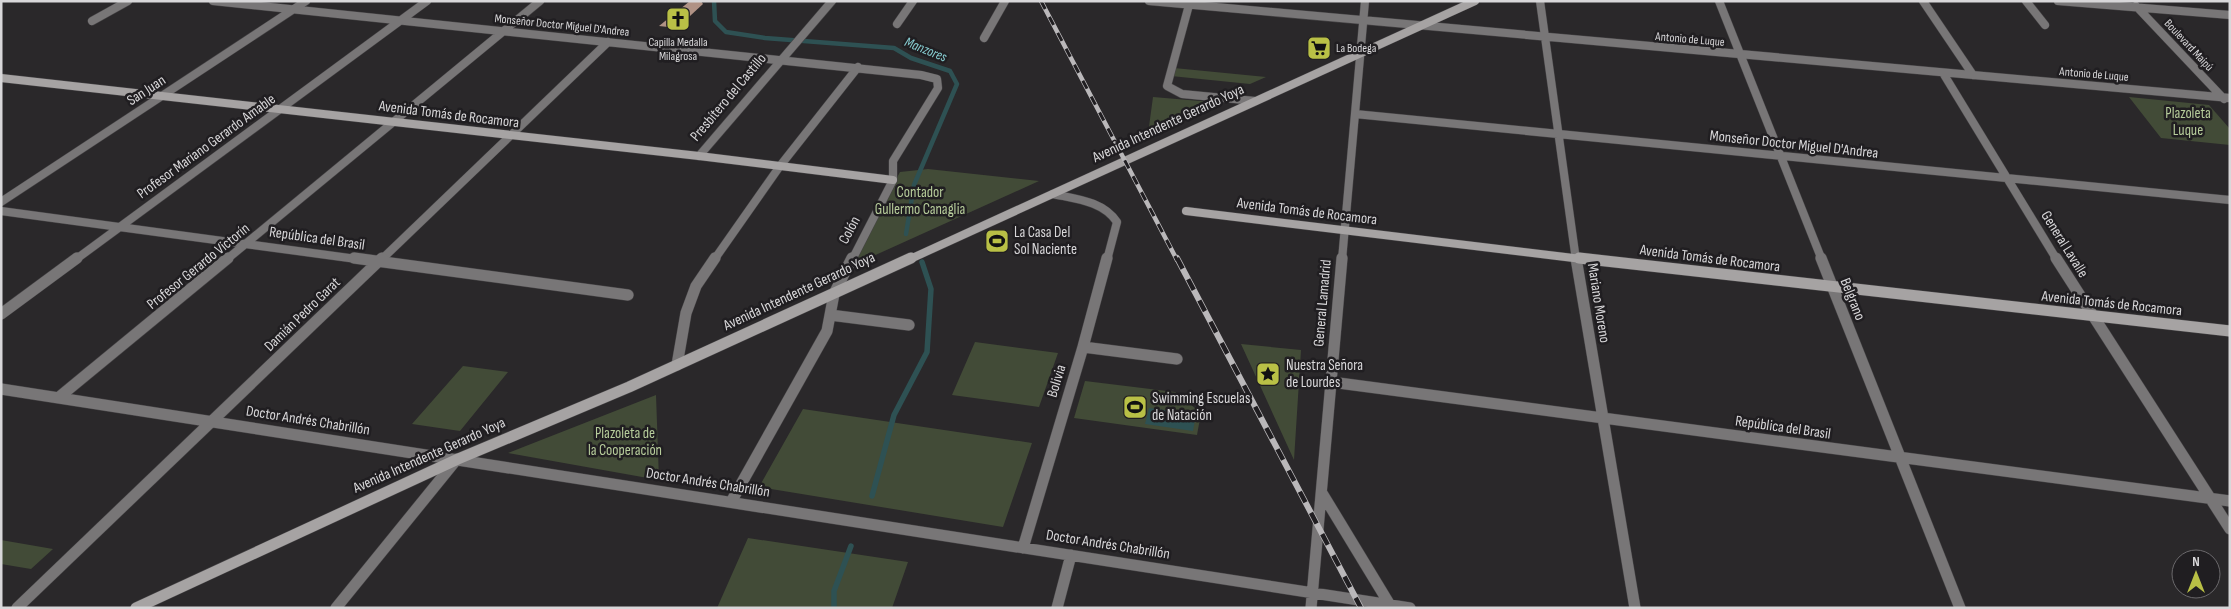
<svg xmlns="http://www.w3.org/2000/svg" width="2231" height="609" viewBox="0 0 2231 609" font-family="'Sofia Sans Condensed',sans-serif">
<rect width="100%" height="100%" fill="#2a282a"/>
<path fill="#424b37" d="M1174,68L1266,77L1250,84L1171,76Z
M1153,97L1212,102L1148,134Z
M2129,97L2209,105L2230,129V145L2161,138Z
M928,169L1039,181L849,267L900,172Z
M975,342L1058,353L1039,407L952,395Z
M1241,344L1301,350L1294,460Z
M463,366L508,372L460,431L412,424Z
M1085,381L1175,392L1201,413L1197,435L1074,418Z
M656,395L659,480L508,453Z
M803,409L1032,443L1003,527L759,487Z
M748,538L908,562L892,608H717Z
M1,540L53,549L31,569L1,564Z"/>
<path fill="#2e5153" d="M1149,408L1196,414L1193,431L1145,424Z"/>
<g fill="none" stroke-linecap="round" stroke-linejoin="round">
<path stroke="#2e5153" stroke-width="4.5" d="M714,1L715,21L726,32L765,38L894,48L911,58L950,71L957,84L914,185L906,234"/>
<path stroke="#2e5153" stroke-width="5.5" d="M872,496L894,415L927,352L931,289L922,262
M834,608V591L851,546"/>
</g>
<path fill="#b09285" d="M690,1H701L703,4L677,28L659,26Z"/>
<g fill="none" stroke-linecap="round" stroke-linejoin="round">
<g stroke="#464446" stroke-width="9">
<path id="street-far1" d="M213,1L921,75L937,79L938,88L893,161V180L852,260
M1149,1L2230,98
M1540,1L1576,260
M1719,1L1822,260
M1923,1L1973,75
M2026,1L2045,25
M2058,1L2230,15
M1189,5L1167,86L1182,94L1255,101
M2136,6L2224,99
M92,21L128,1
M897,24L913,1
M984,38L1005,1
M1943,73L2057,260
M1355,114L2230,200
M699,156L832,1
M1053,194C1076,199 1103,201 1117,222L1107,260
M1,202L306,1
M1,211L364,260
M75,260L427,1
M226,260L540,1
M381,260L608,42
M714,260L780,166L858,67
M1342,260L1365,1"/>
</g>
<g stroke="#464446" stroke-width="12">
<path id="street" d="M354,258L628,295
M1576,258L1635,608
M1821,258L1960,608
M2056,258L2230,529
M1,314L77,258
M830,315L909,325
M1083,347L1177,359
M677,365L686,313L696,286L715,258
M1331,382L2230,501
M1,389L1410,608
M58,398L228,258
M1322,493L1390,605
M731,502L827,331L834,294L852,258
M1023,548L1083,347L1107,258
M17,608L382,258
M336,608L457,459
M1057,608L1071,555
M1311,608L1342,258"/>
</g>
<g stroke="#464446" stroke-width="9">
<path id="secondary-far1" d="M1,78L699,156L893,180
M1186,211L1590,260
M908,260L1475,1"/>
</g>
<g stroke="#464446" stroke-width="12">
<path id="secondary" d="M1579,258L2230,331
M136,608L458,459L629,387L911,258"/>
</g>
<use href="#street-far1" stroke="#787677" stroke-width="8"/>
<use href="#street" stroke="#787677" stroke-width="11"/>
<use href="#secondary-far1" stroke="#a6a3a3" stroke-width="8"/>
<use href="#secondary" stroke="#a6a3a3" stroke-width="11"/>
<g stroke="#bab8ba" stroke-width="4.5">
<path id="rail-far1" d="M1041,1L1177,260"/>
</g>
<g stroke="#bab8ba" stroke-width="6">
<path id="rail" d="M1177,258L1361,608"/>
</g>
<use href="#rail-far1" stroke="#201e21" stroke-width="3" stroke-dasharray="9" stroke-linecap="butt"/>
<use href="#rail" stroke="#201e21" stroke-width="4.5" stroke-dasharray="12" stroke-linecap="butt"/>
</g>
<defs>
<g id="church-square" transform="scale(1.25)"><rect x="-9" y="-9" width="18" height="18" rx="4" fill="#b9c046" stroke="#201e21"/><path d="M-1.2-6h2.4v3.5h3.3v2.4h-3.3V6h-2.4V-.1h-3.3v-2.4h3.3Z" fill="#111"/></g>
<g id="supermarket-square" transform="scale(1.25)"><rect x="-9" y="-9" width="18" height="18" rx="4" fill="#b9c046" stroke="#201e21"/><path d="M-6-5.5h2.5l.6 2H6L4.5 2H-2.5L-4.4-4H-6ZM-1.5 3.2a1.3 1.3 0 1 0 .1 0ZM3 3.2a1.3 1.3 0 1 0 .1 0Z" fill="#111"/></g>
<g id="stadium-square" transform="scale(1.25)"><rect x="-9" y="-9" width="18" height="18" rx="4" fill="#b9c046" stroke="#201e21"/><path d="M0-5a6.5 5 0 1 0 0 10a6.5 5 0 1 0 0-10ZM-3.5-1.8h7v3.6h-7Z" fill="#111"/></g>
<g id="sight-square" transform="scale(1.25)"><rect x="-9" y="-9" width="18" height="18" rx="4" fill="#b9c046" stroke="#201e21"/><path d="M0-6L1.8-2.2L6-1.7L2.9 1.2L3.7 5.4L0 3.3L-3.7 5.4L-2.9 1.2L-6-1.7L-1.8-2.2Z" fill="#111"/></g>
</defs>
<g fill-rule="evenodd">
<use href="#church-square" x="678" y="19"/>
<use href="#supermarket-square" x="1319" y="48"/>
<use href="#stadium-square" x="997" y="241"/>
<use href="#sight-square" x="1268" y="374"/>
<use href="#stadium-square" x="1135" y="407"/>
</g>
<g text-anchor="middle" stroke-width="5" stroke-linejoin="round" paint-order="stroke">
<g font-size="12" fill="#d8d7d9" stroke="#201e21">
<text transform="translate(562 25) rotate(6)" y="4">Monseñor Doctor Miguel D'Andrea</text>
<text transform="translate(1690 39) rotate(5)" y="4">Antonio de Luque</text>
<text transform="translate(2189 45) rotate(47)" y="4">Boulevard Maipú</text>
<text transform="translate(2094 74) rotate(5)" y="4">Antonio de Luque</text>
</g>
<g font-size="12" fill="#d8d7d9" stroke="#201e21">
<text x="678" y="46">Capilla Medalla<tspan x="678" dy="14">Milagrosa</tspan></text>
<text x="1336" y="52" text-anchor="start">La Bodega</text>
</g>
<g font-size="14" font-style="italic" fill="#87cdd1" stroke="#201e21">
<text transform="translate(926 49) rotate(22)" y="5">Manzores</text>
</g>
<g font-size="15" fill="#d8d7d9" stroke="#201e21">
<text transform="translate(146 90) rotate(-33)" y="5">San Juan</text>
<text transform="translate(728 97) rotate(-50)" y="5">Presbítero del Castillo</text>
<text transform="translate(449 114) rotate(7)" y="5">Avenida Tomás de Rocamora</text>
<text transform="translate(1168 123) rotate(-25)" y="5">Avenida Intendente Gerardo Yoya</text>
<text transform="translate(1794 144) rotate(6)" y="5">Monseñor Doctor Miguel D'Andrea</text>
<text transform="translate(206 146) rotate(-36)" y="5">Profesor Mariano Gerardo Amable</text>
<text transform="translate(1307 211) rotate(7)" y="5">Avenida Tomás de Rocamora</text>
<text transform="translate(849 230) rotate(-62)" y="5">Colón</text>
<text transform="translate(317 238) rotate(8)" y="5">República del Brasil</text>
<text transform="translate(2065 244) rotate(58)" y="5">General Lavalle</text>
<text transform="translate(1710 258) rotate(7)" y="5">Avenida Tomás de Rocamora</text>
<text transform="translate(198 266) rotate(-39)" y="5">Profesor Gerardo Victorín</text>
<text transform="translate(799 291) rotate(-25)" y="5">Avenida Intendente Gerardo Yoya</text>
<text transform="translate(1853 299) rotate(68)" y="5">Belgrano</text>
<text transform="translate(1322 303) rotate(-85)" y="5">General Lamadrid</text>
<text transform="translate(1599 303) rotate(81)" y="5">Mariano Moreno</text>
<text transform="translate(2112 303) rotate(6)" y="5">Avenida Tomás de Rocamora</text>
<text transform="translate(302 314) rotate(-44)" y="5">Damián Pedro Garat</text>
<text transform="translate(1056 381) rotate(-73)" y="5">Bolivia</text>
<text transform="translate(308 420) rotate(9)" y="5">Doctor Andrés Chabrillón</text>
<text transform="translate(1783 427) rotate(8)" y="5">República del Brasil</text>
<text transform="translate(429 455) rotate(-24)" y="5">Avenida Intendente Gerardo Yoya</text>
<text transform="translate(708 482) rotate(9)" y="5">Doctor Andrés Chabrillón</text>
<text transform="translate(1108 544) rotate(9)" y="5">Doctor Andrés Chabrillón</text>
</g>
<g font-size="15" fill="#b7cd9b" stroke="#201e21">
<text x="2188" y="118">Plazoleta<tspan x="2188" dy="17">Luque</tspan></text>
<text x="920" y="197">Contador<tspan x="920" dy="17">Gullermo Canaglia</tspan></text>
<text x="625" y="438">Plazoleta de<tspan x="625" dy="17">la Cooperación</tspan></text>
</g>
<g font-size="15" fill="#d8d7d9" stroke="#201e21" text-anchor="start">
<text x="1014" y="237">La Casa Del<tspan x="1014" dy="17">Sol Naciente</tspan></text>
<text x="1286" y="370">Nuestra Señora<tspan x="1286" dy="17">de Lourdes</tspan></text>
<text x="1152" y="403">Swimming Escuelas<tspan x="1152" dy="17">de Natación</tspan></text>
</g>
</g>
<rect width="2231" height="609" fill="none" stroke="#d8d7d9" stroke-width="5"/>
<g transform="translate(2196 574)"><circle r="24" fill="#201e21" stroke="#6a686b"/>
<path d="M0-4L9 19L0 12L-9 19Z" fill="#b9c046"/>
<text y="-8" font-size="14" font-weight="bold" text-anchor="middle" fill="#d8d7d9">N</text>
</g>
</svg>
